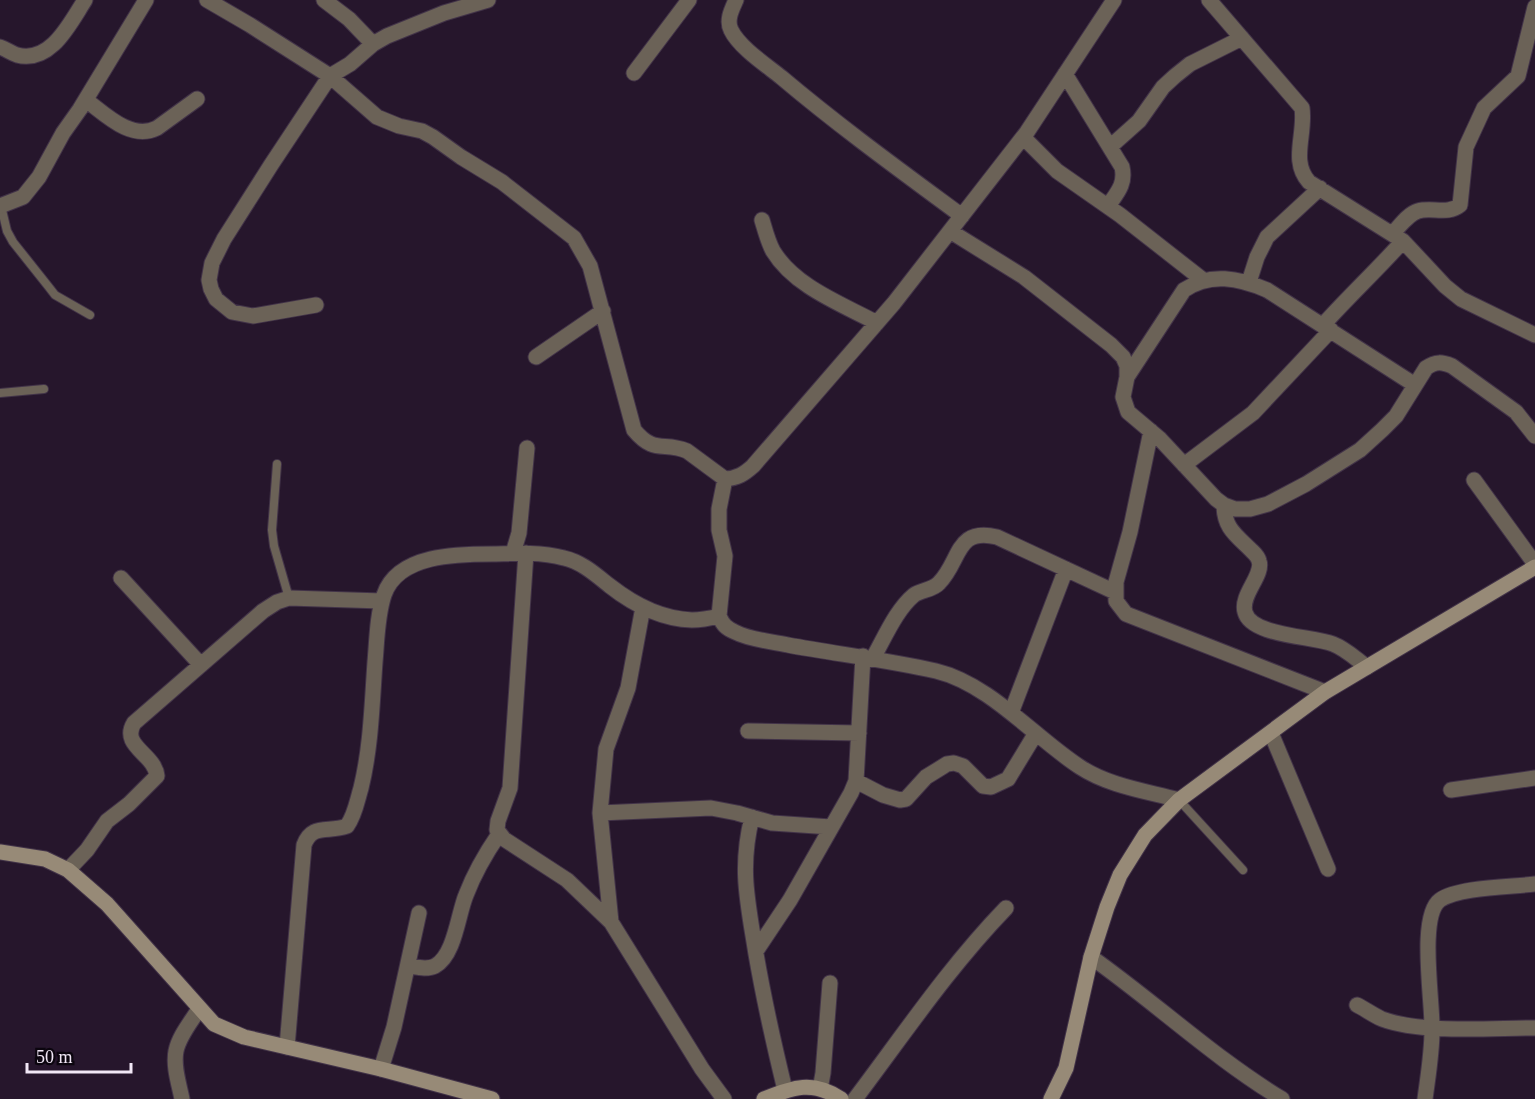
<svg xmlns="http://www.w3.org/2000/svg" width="1535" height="1099" viewBox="0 0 1535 1099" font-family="'Times New Roman',serif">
<rect width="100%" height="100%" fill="#26162c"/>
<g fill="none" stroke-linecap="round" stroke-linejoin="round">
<g stroke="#423348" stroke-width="10">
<path id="lane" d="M1,206L7,231L13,242L48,286L55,295L90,315
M0,393L44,389
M277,464L272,530L274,546L289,598
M1179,800L1243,870"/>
</g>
<g stroke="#423348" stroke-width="17">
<path id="street" d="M207,0L250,25L330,76L377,117L399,126L422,131L433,137L461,157L502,182L574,238L590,266L634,430C655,455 663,441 687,451L725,479C738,478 744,474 753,466L894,303L1027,132L1114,0
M324,0L349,19L373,44
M736,0C732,9 726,20 731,30C739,47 766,65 781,77C839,126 901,171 962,216
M1209,0L1302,108C1306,134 1290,161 1309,182L1403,241L1445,286L1461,299L1535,335
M0,47C6,49 11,53 17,55C51,64 70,23 85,0
M634,73L689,0
M1065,74L1122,167C1126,184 1117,193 1108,206
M86,100C105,114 131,141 157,128L197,99
M1023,137L1057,171L1120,215L1203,280
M1111,146L1139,121L1163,87L1175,76L1190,64L1242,38
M0,206L23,197L39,177L63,133L80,109L146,0
M762,220C765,230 768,242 773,251C795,287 842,304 877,323
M950,231L1024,277L1111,345L1123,357L1127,366V377L1123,397L1128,412L1160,439L1216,499L1224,505L1235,509H1250L1268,504L1306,484L1360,450L1382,430L1396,416L1426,368C1436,361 1442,362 1452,366L1516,412L1535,436
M1393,233C1400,226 1408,214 1418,211C1432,207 1448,215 1460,205L1466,147L1484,108L1518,76L1535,7
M1249,282L1257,257L1267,237L1320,188
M316,305L253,316L232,312L216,299L211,289L209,280L212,263L224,239L271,165L330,76L350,64L373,44L387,36L444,13L488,0
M1323,325C1349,296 1377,270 1403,241
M536,357L603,311
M1127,377L1184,290C1210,272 1239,278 1267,290L1415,385
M1151,431L1130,532L1116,582V601L1126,614L1325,692
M1184,465L1253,413L1331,330
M725,479L719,509V530L725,556L719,616C723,625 726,628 735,632C750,640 771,641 788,645C837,654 887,660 936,671C990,684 1035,738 1080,767C1109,786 1146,791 1179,800
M1474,480L1535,564
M1224,505C1224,528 1236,535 1251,550C1254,553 1258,556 1259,561C1264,575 1240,595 1245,612C1251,636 1312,636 1333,644C1346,649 1356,659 1367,667
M513,553L519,533L527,448
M526,553L510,788L498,821L497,830L504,839L567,880L611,922L702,1069L724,1099
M121,578L201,665
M873,658C885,637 896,610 914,595C921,590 933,590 939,583C961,561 955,527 997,537L1115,592
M1011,713L1066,569
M748,731L859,733
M1271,733L1328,869
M856,781L883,795L900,800L906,799L926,777L947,764L954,763L963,766L983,786L991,787L1008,779L1036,733
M1451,790L1535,778
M600,813L711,808L737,813L772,823L831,827
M752,817C739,869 748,903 756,954C764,1000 774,1045 785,1090
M68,870L87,850L107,821L129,804L157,776C155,754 120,746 134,723L263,611L277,602L289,598L382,601
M611,922L600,813L606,749L628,688L643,607
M756,951L790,900L851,793L856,781L863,656
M1091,957C1156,1003 1214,1058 1282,1099
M408,966C416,967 427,970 435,966C455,955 458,914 466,895C474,874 486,853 499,834
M1357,1005C1365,1009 1373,1015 1382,1019C1423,1034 1490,1028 1535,1028
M287,1047L304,845C312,823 328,833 347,826C355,815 357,801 361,788C371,747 372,704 375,662C377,640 377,616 384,595C398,553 461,554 496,554C518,553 542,552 564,558C582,562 596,575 610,586C633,604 662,619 692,620C701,620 711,618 719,616
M381,1069L394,1027L419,913
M818,1088L821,1084L823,1073L830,983
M182,1099C179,1084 173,1066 176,1051C179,1036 191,1022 199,1009
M855,1099C904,1034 949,967 1006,908
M1425,1099C1428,1076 1432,1053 1432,1030C1433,1003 1418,916 1440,900C1458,887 1512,887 1535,884"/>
</g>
<g stroke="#423348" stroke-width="17">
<path id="secondary" d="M0,852L45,859L68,870L107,904L214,1024L244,1037L381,1069L492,1099
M764,1099C793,1087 813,1080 841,1099
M1051,1099L1066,1068L1091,957L1107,907L1120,875L1145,835L1179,800L1325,692L1535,567"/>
</g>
<use href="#lane" stroke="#6b6257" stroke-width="8"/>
<use href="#street" stroke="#6b6257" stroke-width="15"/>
<use href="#secondary" stroke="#978a77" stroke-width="15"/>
</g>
<path d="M27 1063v9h104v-9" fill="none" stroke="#f1e7f6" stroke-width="3"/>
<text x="36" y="1063" font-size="18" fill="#f1e7f6" stroke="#0b050e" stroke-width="4.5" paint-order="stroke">50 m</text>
</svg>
